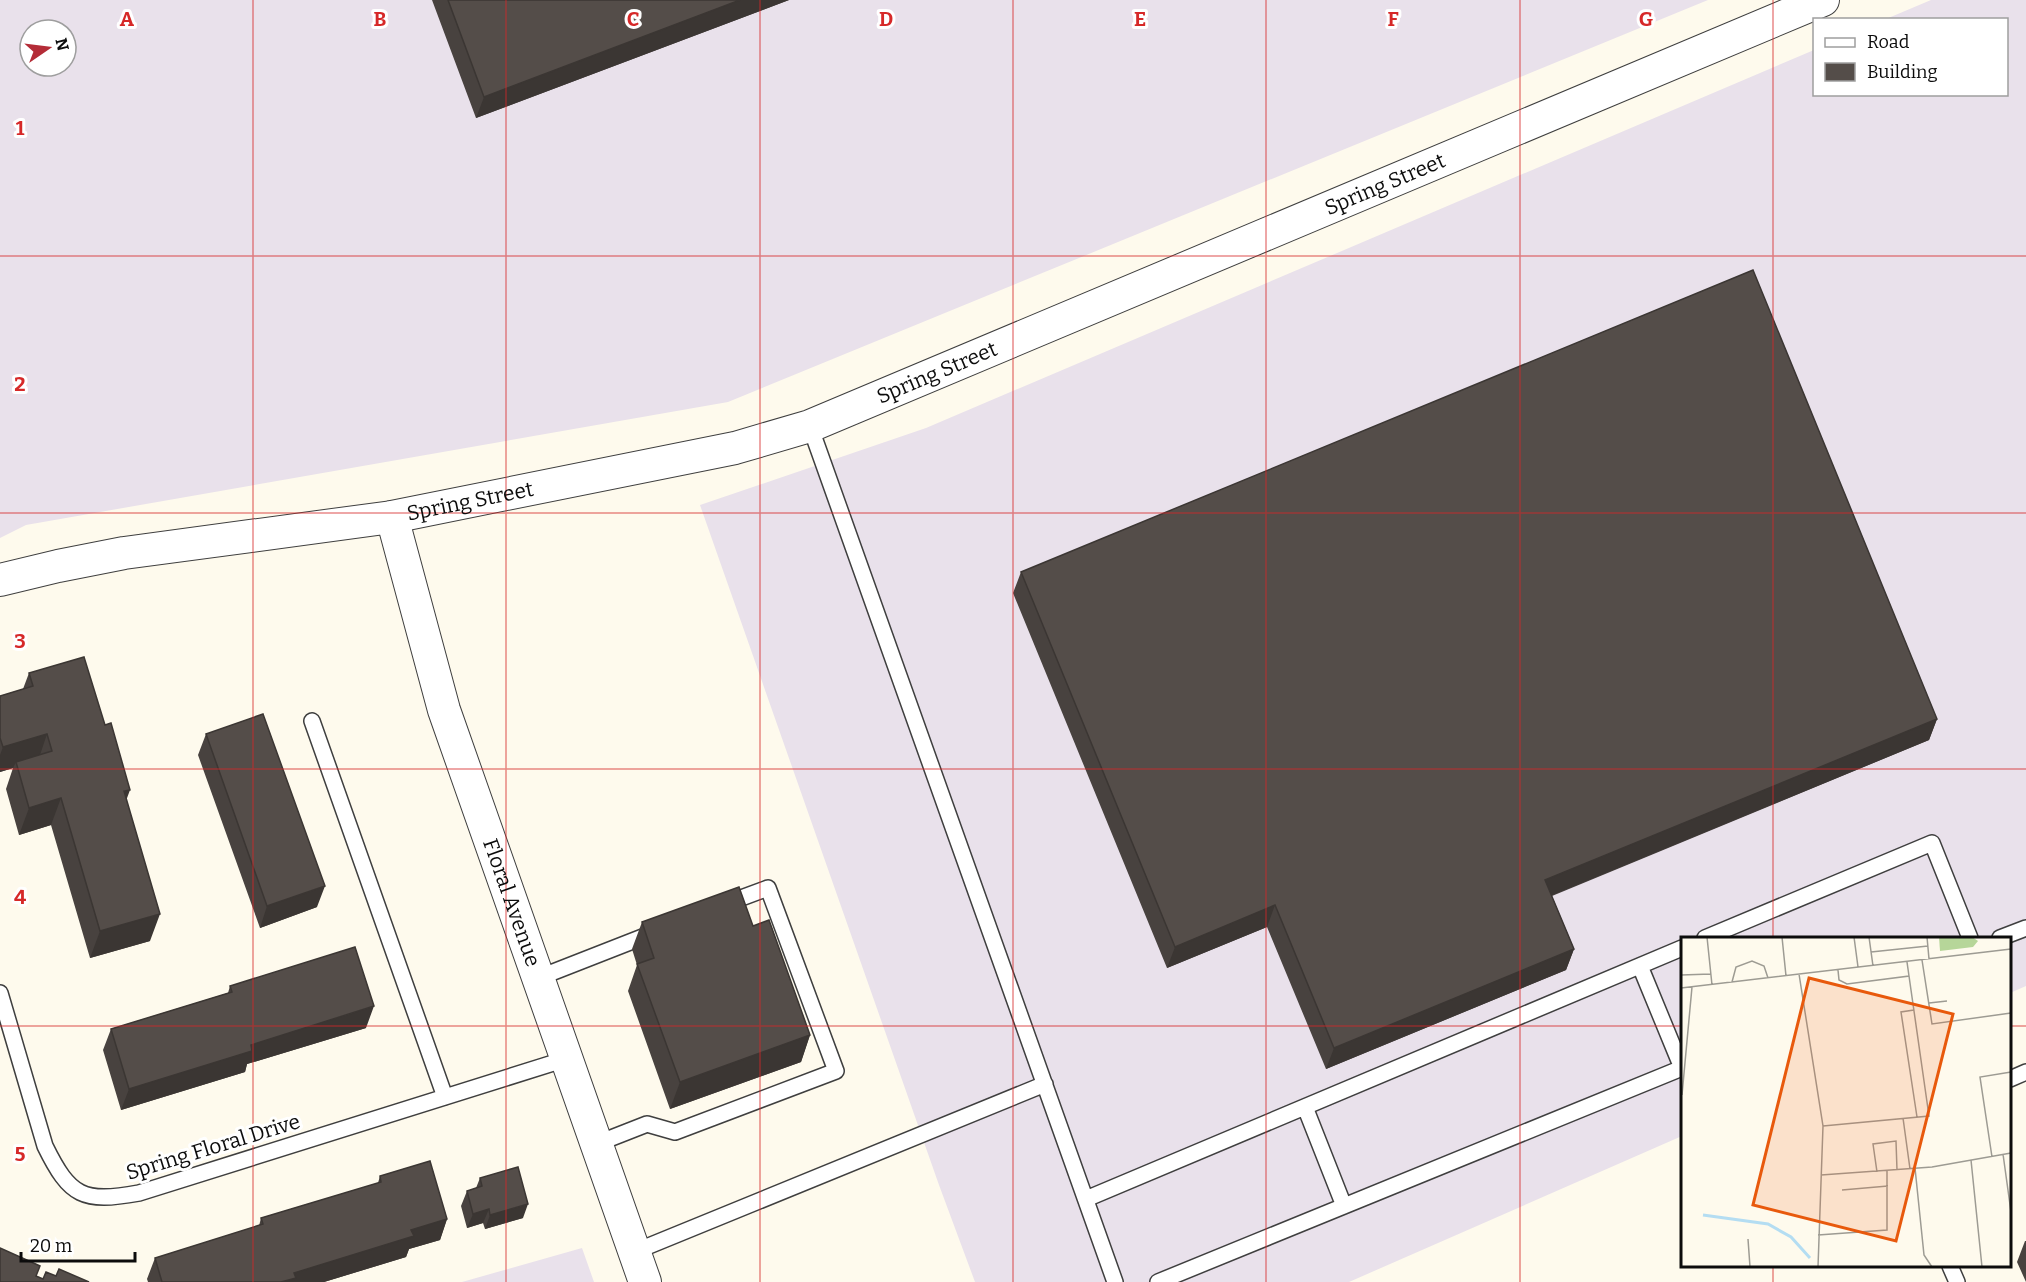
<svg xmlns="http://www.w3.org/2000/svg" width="2026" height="1282" viewBox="0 0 2026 1282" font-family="Bitter,serif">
<rect width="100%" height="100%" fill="#fefaed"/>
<path fill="#e9e1eb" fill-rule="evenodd" d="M0,0H1708L728,402L26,525L0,538ZM30,30H66V66H30Z
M1931,0H2026V986L2010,993V938H1682V1136L1349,1282H975L939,1185L700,505L926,428L1814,50V94H2006V20L1886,19Z
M582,1248L594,1282H462Z"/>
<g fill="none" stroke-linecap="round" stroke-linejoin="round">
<g stroke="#3f3f3f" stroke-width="18">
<path id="lane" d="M810,426L1115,1282
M312,721L445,1097
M1705,938L1932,843L1970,938
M2000,938L2026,928
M1640,966L1682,1068
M538,978L653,933
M0,993L45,1146C70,1197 83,1203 139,1193L566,1059
M2010,1079L2026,1072
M1305,1107L1344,1206
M596,1144L647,1124L675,1132L836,1071L768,888L725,904
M1086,1199L1682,948
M634,1252L1045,1084
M1950,1266L1957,1282
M1158,1282L1682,1068"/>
</g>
<g stroke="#3f3f3f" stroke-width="34">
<g id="street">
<path id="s1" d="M392,517L444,710L645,1282"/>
<path id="s2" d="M0,580L58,566L124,553L392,517L735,448L810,426L1823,0"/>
</g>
</g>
<use href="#lane" stroke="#fff" stroke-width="15"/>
<use href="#street" stroke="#fff" stroke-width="32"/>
</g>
<path fill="#48423f" d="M432,0H789L476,118Z
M1021,572L1937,719L1929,740L1552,896L1574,949L1566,970L1326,1069L1267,927L1167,968L1013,593Z
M29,673L126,800L150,941L90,958L51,825L19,835L6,789L13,768L0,772V696L23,689Z
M206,734L317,907L260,928L198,755Z
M642,922L753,926L810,1035L801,1062L670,1109L628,991L637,965L632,949Z
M230,986L366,1028L247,1064L245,1072L121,1110L103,1050L111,1029L228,993Z
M380,1176L447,1219L440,1240L409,1249L406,1257L324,1282H148L147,1279L155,1258L259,1226L261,1218L378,1183Z
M480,1178L523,1218L485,1229L483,1223L467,1228L461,1206L467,1191L476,1188Z
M2025,1241H2026V1282L2017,1262Z"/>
<path fill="#3b3633" d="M740,0H789L476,118L484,97Z
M1937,719L1929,740L1538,901L1545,880Z
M47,734L38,761L16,762L13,768L0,772V755L3,747Z
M130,790L120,817L124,791Z
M61,798L51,825L19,835L29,808Z
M325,886L317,907L260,928L267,906Z
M1275,905L1267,927L1167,968L1175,947Z
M160,914L150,941L90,958L100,931Z
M1574,949L1566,970L1326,1069L1334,1048Z
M374,1006L366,1028L247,1064L245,1072L121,1110L129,1089L251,1045Z
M810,1035L801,1062L670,1109L680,1082Z
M528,1204L523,1218L485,1229L490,1215Z
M489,1209L483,1223L467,1228L473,1214Z
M447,1219L440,1240L409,1249L406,1257L324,1282H281L294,1273L411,1230Z"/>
<path fill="#544d49" stroke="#3b3633" stroke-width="1.5" d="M448,0H740L484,97Z
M1753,270L1937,719L1545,880L1574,949L1334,1048L1275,905L1175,947L1021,572Z
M84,657L105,725L111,723L130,790L124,791L160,914L100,931L61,798L29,808L16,762L52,751L47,734L3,747L0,738V696L33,686L29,673Z
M263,714L325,886L267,906L206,734Z
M739,887L753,926L769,920L810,1035L680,1082L637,964L654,958L642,922Z
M355,947L374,1006L251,1045L252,1051L129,1089L111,1029L232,992L230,986Z
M430,1161L447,1219L411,1230L414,1236L294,1273L296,1278L281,1282H162L155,1258L263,1224L261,1218L381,1182L380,1176Z
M518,1167L528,1204L490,1215L489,1209L473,1214L467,1191L482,1186L480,1178Z
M0,1248L40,1266L36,1276L43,1279L46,1272L56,1276L59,1269L89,1282H0Z"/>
<path fill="none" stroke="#d62828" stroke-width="1.5" stroke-opacity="0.55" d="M253,0V1282M506,0V1282M760,0V1282M1013,0V1282M1266,0V1282M1520,0V1282M1773,0V938M0,256H2026M0,513H2026M0,769H2026M0,1026H1682M2010,1026H2026M1773,1266V1282"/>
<g text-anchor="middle" stroke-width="6" stroke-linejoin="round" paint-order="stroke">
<g font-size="21" fill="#0c0c0c" stroke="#fff">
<text dy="7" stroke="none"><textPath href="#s2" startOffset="1449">Spring Street</textPath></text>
<text dy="7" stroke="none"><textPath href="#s2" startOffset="963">Spring Street</textPath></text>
<text dy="7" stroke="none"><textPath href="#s2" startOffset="477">Spring Street</textPath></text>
<text dy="7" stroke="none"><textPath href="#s1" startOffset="404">Floral Avenue</textPath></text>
<text transform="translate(213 1147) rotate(-17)" y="7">Spring Floral Drive</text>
</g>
</g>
<g transform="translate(1681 937)">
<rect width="330" height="330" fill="#fefaed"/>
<path d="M258,0H291L297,4L292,10L259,14Z" fill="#b6d699"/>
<path fill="none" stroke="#b4ddf2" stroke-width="3" d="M22,278L87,287L110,300L129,321"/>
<path fill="none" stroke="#9d9b93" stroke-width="1.5" d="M26,0L31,48M101,0L105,39M173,0L177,30M188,0L192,29M246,0L248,22M190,15L247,9M241,23L251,87L330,76M157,33L158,43L166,47L228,39L226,25M118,37L142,189L137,330M0,38L30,37M51,45L55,30L71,24L83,29L87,41M0,51L330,12M248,66L266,64M233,73L220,75L236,180M1,158L11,50M222,181L229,232M142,189L248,179L228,39M322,217L330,275M311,220L299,140L330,135M290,223L301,330M234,231L243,318L251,330M196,235L192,207L215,204L216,233M140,238L251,230L330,216M161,253L207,249M137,298L206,293V234M67,302L69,330"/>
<path fill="#e8590c" fill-opacity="0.15" stroke="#e8590c" stroke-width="3" d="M128,41L272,77L215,304L72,268Z"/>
<rect width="330" height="330" fill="none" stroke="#0c0c0c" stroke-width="3"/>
</g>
<g font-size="20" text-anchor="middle" font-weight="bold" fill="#d62828" stroke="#fff" stroke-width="6" stroke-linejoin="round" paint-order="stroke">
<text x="127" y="26">A</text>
<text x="380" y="26">B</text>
<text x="633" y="26">C</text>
<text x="886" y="26">D</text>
<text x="1140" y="26">E</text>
<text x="1393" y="26">F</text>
<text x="1646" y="26">G</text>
<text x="20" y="135">1</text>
<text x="20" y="391">2</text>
<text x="20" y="648">3</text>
<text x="20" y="904">4</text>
<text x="20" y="1161">5</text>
</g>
<rect x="1813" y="18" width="195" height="78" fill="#ffffff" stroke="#9e9e9e" stroke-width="1.5"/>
<rect x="1825" y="38" width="30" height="9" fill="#ffffff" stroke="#9e9e9e" stroke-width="1.5"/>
<text x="1867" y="48" font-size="18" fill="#0c0c0c">Road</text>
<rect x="1825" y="63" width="30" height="18" fill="#544d49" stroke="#9e9e9e" stroke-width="1.5"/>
<text x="1867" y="78" font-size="18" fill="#0c0c0c">Building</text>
<g transform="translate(48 48) rotate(76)"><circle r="28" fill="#ffffff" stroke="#9e9e9e" stroke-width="1.5"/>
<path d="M0-4.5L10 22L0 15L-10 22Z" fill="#b42c37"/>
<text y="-9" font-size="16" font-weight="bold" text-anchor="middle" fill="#0c0c0c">N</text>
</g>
<path d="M21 1252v9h114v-9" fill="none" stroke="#0c0c0c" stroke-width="3"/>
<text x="30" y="1252" font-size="18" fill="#0c0c0c" stroke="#ffffff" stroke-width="4.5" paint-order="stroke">20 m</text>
</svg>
